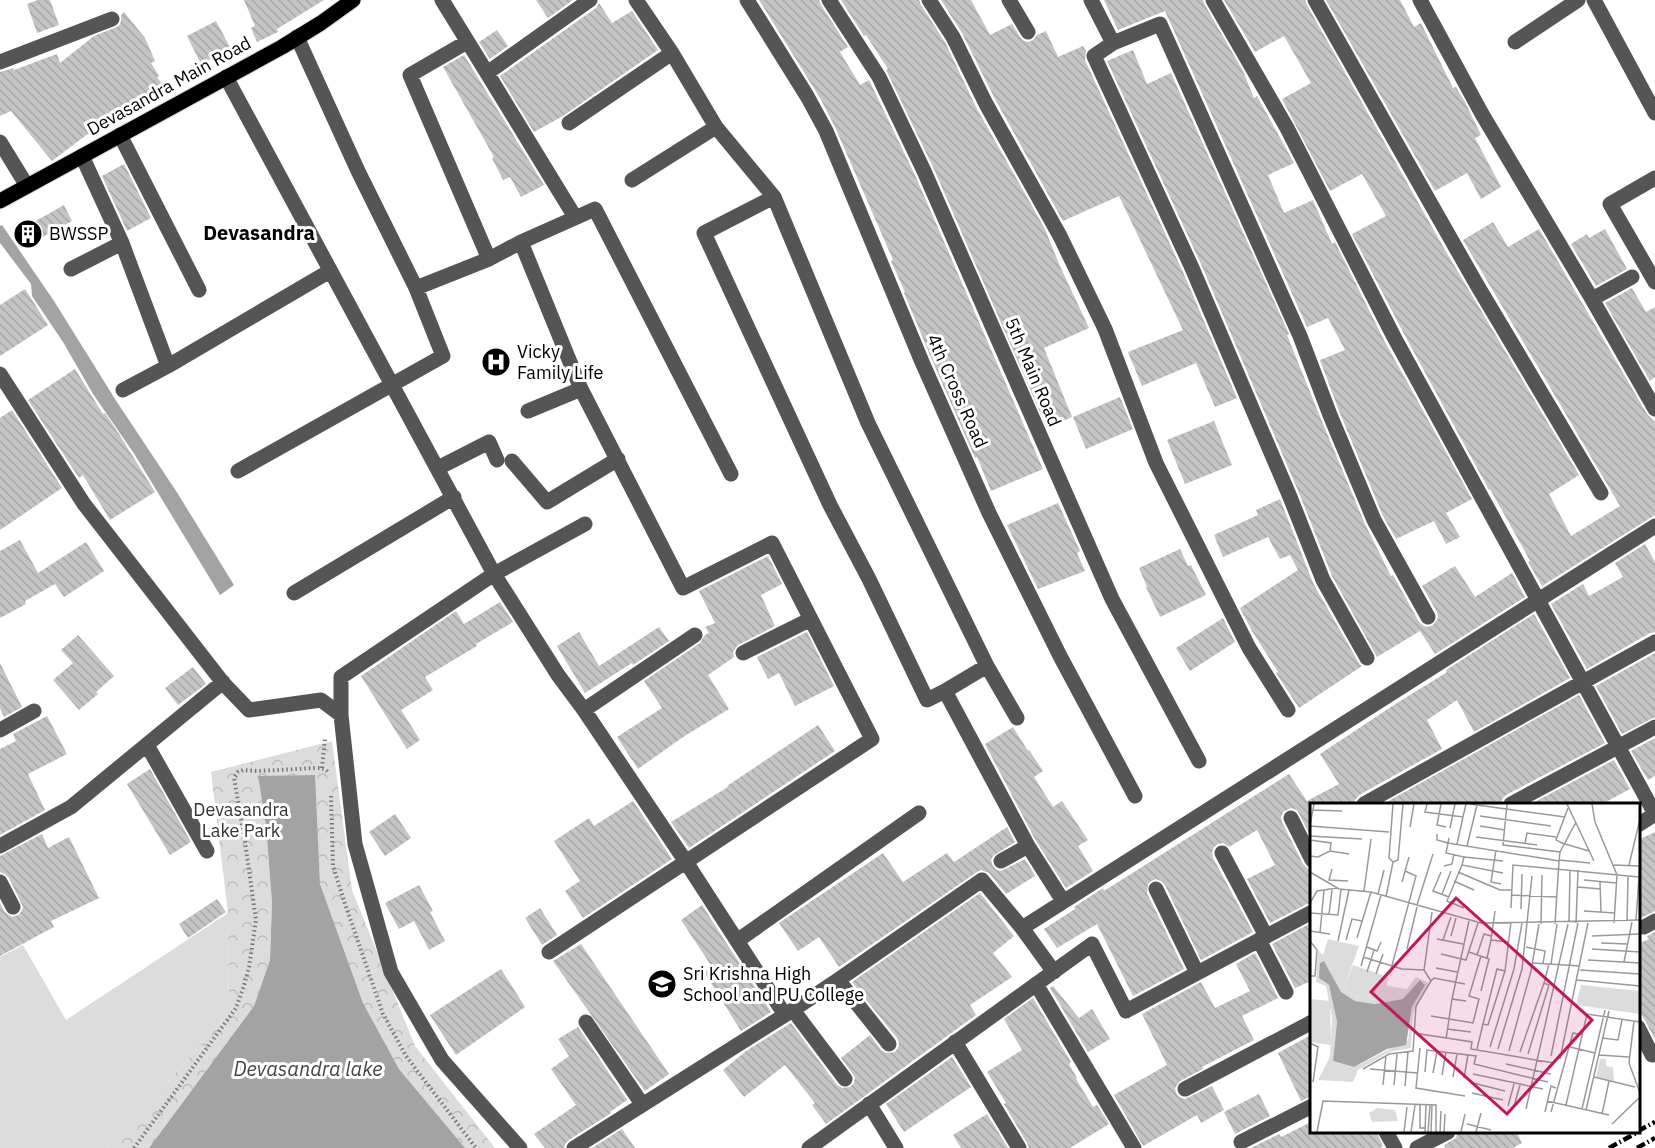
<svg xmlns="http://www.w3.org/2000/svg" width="1655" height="1148" viewBox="0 0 1655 1148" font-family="'IBM Plex Sans',sans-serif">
<defs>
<pattern id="park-crowns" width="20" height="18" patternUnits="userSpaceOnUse" patternTransform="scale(1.5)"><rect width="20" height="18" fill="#dcdcdc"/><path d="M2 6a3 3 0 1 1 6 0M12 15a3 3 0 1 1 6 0" fill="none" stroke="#bbb"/></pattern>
<pattern id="building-back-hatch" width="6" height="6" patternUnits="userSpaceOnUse" patternTransform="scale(1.5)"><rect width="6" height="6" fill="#c4c4c4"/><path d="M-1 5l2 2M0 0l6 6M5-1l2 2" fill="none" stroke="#a7a7a7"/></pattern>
</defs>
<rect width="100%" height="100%" fill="#fff"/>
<path fill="#dcdcdc" d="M228,913L229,1013L108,1148H0V957L23,945L66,1020Z"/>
<path fill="url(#park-crowns)" d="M332,741L352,890L415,1046L495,1148H465L399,1069L363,1003L320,884L314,775L258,777L266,826L272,902L270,960L254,1006L149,1148H108L229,1013L228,913L211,772Z"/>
<path fill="#a3a3a3" d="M2,225L54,301L115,399L178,494L234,585L220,595L135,455L93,394L63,342L32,296L31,284L0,243V226Z
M315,775L320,884L363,1003L399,1069L465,1148H149L254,1006L270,960L272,902L266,826L258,776Z"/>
<path fill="url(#building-back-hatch)" d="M38,0H50L59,25L37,33L27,4Z
M244,0H324L277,29L278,32L257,42L251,28L255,26Z
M536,0H573L548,18Z
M759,0H819L821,5L848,47L840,52L860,85L869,80L870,82L915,175L1043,469L991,491L977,457L975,458L932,360L904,293L905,292L891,261L893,260L835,127L820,98Z
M841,0H919L921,5L945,42L977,109L1045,229L1059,264L1089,328L1044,348L1072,417L1047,428L933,167L886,70L888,69L866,35L864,36Z
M941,0H971L990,35L1012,24L1020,37L1024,41L1029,42L1033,40L1037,35L1046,31L1058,57L1083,46L1086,51L1085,60L1183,272L1237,398L1215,407L1196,363L1142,386L1128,352L1183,330L1119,196L1063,221L995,99L962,33Z
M1104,0H1203L1205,5L1243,71L1254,98L1257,96L1294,163L1268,175L1284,213L1313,200L1332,244L1335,242L1385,342L1472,499L1446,513L1460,537L1446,544L1434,521L1396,539L1383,516L1339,411L1320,360L1345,350L1328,318L1307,327L1165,11L1118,30Z
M1224,0H1305L1307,5L1445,250L1579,475L1549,494L1571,536L1620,506L1463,240L1493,222L1508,247L1539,229L1647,414L1655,422V515L1542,586L1528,562L1530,561L1523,548L1490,489L1489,490L1403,332L1352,234L1386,216L1362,174L1330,191L1282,99L1311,83L1284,36L1255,52Z
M1326,0H1400L1414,27L1421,23L1453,88L1456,87L1465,102L1481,135L1475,138L1501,187L1481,199L1467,173L1435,191Z
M599,3L612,23L632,11L658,50L563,116L534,132L500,76L596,8Z
M124,12L145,38L155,61L151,63L159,76L157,77L167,92L152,102L151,101L137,110L129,117L125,113L85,136L52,161L11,111L0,116V72L13,68L14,70L57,54L60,63L94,36L119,26L121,21V15Z
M216,21L231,49L201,64L187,36Z
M497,30L508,46L490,59L479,42Z
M1133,50L1147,84L1171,73L1289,334L1287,335L1321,419L1365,524L1391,576L1393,575L1419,622L1424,626L1428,627L1433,625L1438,618L1437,612L1422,586L1455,566L1475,597L1512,573L1525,597L1435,654L1420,631L1377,657L1332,576L1299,493L1201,264L1107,61Z
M464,55L544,185L521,197L510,177L503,180L492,158L494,157L443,67Z
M124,164L151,218L127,231L102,176Z
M64,205L72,221L26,246L18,231Z
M1605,229L1627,269L1596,286L1571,244L1587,234L1589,238Z
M1632,288L1646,312L1655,307V377L1650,381L1605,303Z
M25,289L48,325L0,356V305Z
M75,369L103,414L105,413L119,434L155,492L110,520L83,475L79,478L28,400Z
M1120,397L1133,429L1086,449L1073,417Z
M12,410L62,488L0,530V418Z
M1214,421L1232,465L1185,484L1167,440Z
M1280,499L1314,585L1359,663L1362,666L1299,708L1276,673L1278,672L1252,631L1240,608L1298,570L1290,555L1280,559L1268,537L1223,557L1214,535L1258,515L1256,510Z
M1058,503L1080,551L1077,553L1085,571L1038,589L1007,525Z
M20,540L38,573L86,542L104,571L64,597L55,584L25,601L26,604L0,618V551Z
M1645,544L1655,562V632L1650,633L1587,669L1551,604L1583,584L1589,596L1623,577L1615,563Z
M1180,549L1188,566L1191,565L1206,595L1160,617L1146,587H1147L1139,568Z
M768,556L782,584L761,595L775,626L738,645L733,652L734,657L708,675L729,709L683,737L638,769L617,737L662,708L644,681L700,643L705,635L709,633L705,627L715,623L699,591Z
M500,602L513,622L476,644L477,646L425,677L433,690L401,710L420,740L407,749L361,676L456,611L464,624Z
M1534,614L1570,678L1474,732L1457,700L1427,720L1442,749L1359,795L1355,800L1354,804H1309L1311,808V837L1297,810L1291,808L1283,812L1281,817L1282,822L1303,864L1307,868L1311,870V902L1270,923L1247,879L1275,865L1257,830L1229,847L1223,843L1218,844L1214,847L1212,852L1213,858L1253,932L1201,960L1165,885L1161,881L1156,879L1151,881L1148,884L1147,893L1184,969L1133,996L1097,924L1057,948L1044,929L1075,909L1074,907L1103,888L1104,891L1289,774L1307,801L1339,784L1320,754L1397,703L1444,674L1447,672L1446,670Z
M1223,618L1235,642L1190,671L1176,648Z
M659,627L669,641L633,665L632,663L585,693L557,646L579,632L599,666Z
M807,632L834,686L795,706L779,673L768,679L757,657Z
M78,635L114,676L96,692L98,694L79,710L53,680L73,663L61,650Z
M1655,653V717L1622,734L1596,686Z
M0,663L22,707L4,717L0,708Z
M193,667L206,684L178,705L165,688Z
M1579,695L1605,743L1506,795L1502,799L1501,804H1383Z
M47,716L67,754L28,774L45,810L0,835V749L16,741L13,734Z
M818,725L835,751L689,848L671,822L728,787L727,786Z
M1013,727L1028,751L1029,750L1043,771L1034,777L1053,807L1062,801L1088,840L1078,846L1093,871L1066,888L1036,841L985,744Z
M1655,738V776L1648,780L1631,751Z
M1614,760L1630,789L1602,804H1531Z
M150,769L191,842L170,855L127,784Z
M633,801L672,859L583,918L565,891L580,881L554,841L589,818L594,826Z
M395,814L411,838L385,856L369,832Z
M1007,827L1015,842L993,856L991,860L993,866L997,870L1001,871L1025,859L1035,876L1006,894L989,873L981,870L977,872L839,967L819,937L798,951L779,923L883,853L903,882L947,853L954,862Z
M1655,832V911L1639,919L1638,840Z
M42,834L48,848L69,837L99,898L51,921L54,927L0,956V903L5,912L12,917L18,915L21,912L23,907L9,878L5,874L0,872V856Z
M419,885L433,911L430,912L445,941L429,950L414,921L399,929L385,903Z
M980,893L1014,936L993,953L1012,977L970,1005L976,1015L826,1124L812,1105L815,1103L785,1065L744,1097L723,1070L746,1051L791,1023L837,1085L842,1088L850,1087L854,1083L855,1077L841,1058L870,1035L881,1050L886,1053L895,1052L898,1048L899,1043L897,1038L852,982Z
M217,899L226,912L188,938L179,924Z
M702,905L771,1012L741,1031L704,972L712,967L681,920Z
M540,908L557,935L542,945L525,918Z
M1311,923V981L1295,988L1272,944Z
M1655,932V1039L1638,1008V944L1649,939L1647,936Z
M581,944L669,1074L645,1091L553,961Z
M1255,953L1278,998L1242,1016L1254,1040L1202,1067L1203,1069L1180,1081L1175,1088L1176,1093L1179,1097L1185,1099L1212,1086L1224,1110L1201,1123L1197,1115L1143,1146L1114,1095L1167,1065L1142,1014L1201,982L1215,1008L1250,991L1236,964Z
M501,969L525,1007L456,1055L430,1015Z
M1053,986L1079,1018L1092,1009L1110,1039L1088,1052L1050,988Z
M1033,998L1071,1062L1069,1064L1077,1078L1076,1079L1093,1107L1097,1105L1109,1124L1070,1148H1029L1027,1143L1004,1104L1006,1103L987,1072L1022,1050L1004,1019Z
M578,1027L627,1100L610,1112L611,1113L569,1140L566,1143L564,1148H545L534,1134L576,1105L551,1069L569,1056L558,1039Z
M1311,1035V1096L1301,1101L1278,1053Z
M952,1057L971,1087L904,1132L886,1104Z
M1259,1094L1270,1116L1235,1134L1224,1112Z
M987,1114L1008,1148H961L953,1135Z
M1311,1122V1131H1376L1383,1146L1380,1148H1251L1279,1134L1281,1137Z
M622,1129L635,1148H592Z
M1458,1131H1516L1522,1143L1513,1148H1445L1444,1145L1456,1138Z"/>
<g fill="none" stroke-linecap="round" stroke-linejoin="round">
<g stroke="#dbdbdb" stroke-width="17">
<path id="major" d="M0,201L282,47L321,23L353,0"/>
</g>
<path stroke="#777" stroke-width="4" stroke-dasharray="1.5 3" stroke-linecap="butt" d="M322,768L325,739
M331,796L333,866L344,901L383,1014L406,1056L476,1148
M134,1148L236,1008L244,986L249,967L256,920L245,842L234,778L238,772L243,770L258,771L315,768C321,768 326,768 329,774"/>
<path stroke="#555" stroke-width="15" d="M442,0L487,73
M636,0L672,53L716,127L774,197L704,233L830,505L869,579L927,700L945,691
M747,0L807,96L826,131L922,362L989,513L1060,656L1135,796
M829,0L879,77L924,171L1112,599L1199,761
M929,0L953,37L986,104L1060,236L1105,329L1156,463L1249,648L1288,710
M1009,0L1028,32
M1091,0L1113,43
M1213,0L1287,128L1394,337L1655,814L1638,825
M1315,0L1477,285L1601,493
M1420,0L1482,114L1592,299L1655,409
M1594,0L1655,113
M467,42L410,75L489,259
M1515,42L1578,0
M0,62L112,19
M226,77L494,574L558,675L584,710L695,635
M569,123L672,53
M120,135L199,290
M0,142L27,186
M82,156L122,243L168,366
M1655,178L1610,204L1655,282
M632,180L716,127
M774,197L868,423L987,666L945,691L1028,846L1063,901
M575,217L487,73L590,0
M521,242L581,389L683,588L772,543L872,739L549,952
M71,269L122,243
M416,288L489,259L521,242L595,209L731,474
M1592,299L1632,277
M0,374L84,504L224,684L249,710L321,700L341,715L355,844L391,972L442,1060L520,1148
M123,390L168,366L330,271
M528,411L581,389
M512,461L547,502L618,459
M438,468L489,442L497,460
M238,471L443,356L416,288L358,171L297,37
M294,593L454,497
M743,653L811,619
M1367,658L1323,580L1290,497L1192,268L1094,56L1113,43L1160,24L1300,336L1330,415L1374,520L1428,617
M987,666L1017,718
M584,710L686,862L785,1015
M341,715V677L494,574L585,524
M0,730L34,711
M147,745L207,851
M1364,804L1655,642
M1511,804L1655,727
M1291,818L1312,860
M0,846L71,807L223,682
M1222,853L1266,936
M1001,861L1028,846
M0,882L13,907
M1156,889L1197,973
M1644,927L1655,921
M1022,928L1054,972
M1259,940L1286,992
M737,941L919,813
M838,980L889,1044
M1036,984L1134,1148
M793,1010L845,1079
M586,1022L642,1104
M1638,1027L1652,1055
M955,1042L1019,1148
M1185,1089L1312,1022
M869,1104L896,1148
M1386,1132L1395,1148
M1241,1142L1312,1106
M574,1148L785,1015L838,980L982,880L1022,928L1655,526
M809,1148L1092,944L1126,1011L1312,912
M1417,1148L1448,1132"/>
<use href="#major" stroke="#000" stroke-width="15"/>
<path stroke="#000" stroke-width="4.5" stroke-dasharray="9 3 1.5 3" stroke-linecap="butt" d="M1638,1131L1655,1122
M1609,1148L1638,1132
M1637,1148L1655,1138"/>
</g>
<defs>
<g id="building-disc" transform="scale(1.5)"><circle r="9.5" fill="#000" stroke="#fff"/><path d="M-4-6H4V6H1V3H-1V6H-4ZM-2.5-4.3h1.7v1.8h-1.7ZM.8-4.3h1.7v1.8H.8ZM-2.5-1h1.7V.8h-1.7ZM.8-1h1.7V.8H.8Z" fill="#fff"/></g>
<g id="hospital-disc" transform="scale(1.5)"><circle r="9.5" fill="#000" stroke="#fff"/><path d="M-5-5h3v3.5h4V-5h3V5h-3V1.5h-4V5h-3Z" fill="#fff"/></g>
<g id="school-disc" transform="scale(1.5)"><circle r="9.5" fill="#000" stroke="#fff"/><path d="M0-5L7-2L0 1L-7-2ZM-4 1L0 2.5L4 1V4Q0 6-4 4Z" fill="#fff"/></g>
</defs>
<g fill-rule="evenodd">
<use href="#building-disc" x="28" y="234"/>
<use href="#hospital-disc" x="496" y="362"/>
<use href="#school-disc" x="662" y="984"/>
</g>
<g text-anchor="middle" stroke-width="6" stroke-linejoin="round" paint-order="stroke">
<g font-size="18" fill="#000" stroke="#fff">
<text transform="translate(169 86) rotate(-29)" y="6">Devasandra Main Road</text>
<text transform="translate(1033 372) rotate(67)" y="6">5th Main Road</text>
<text transform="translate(957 391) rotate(66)" y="6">4th Cross Road</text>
</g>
<g font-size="18" fill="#000" stroke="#fff" text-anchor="start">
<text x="49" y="240">BWSSP</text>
<text x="517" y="358">Vicky<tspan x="517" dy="21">Family Life</tspan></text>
<text x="683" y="980">Sri Krishna High<tspan x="683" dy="21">School and PU College</tspan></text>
</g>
<g font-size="18" fill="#333" stroke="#fff">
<text x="241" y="816">Devasandra<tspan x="241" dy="21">Lake Park</tspan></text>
</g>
<g font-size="20" font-weight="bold" fill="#000" stroke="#fff">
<text x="259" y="240">Devasandra</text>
</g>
<g font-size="20" font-style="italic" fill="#444" stroke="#fff">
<text x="308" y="1076">Devasandra lake</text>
</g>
</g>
<g transform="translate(1310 803)">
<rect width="330" height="330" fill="#fff"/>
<path d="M43,162L78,174L77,183L97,186L90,195L65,197L45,193L34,185ZM271,182L330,188V211L266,202ZM0,196L20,198L21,242L0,239ZM67,305L85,307L88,318L62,319L59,310Z" fill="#dcdcdc"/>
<path d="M18,136L49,143L34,185L13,152Z" fill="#dcdcdc"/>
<path d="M8,147L26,166L34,185L45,193L65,197L90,195L106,174L119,180L103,211L101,245L79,249L48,267L43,279L8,277L20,254L22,215L16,183L6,179ZM14,158L31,189L45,198L65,201L93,196L110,178L114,181L102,204L98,237L44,264L23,258L27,219L19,182L12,178L10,160ZM290,256H296V263L303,264L304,278L286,274Z" fill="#dcdcdc" fill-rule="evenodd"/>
<path d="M14,158L31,189L45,198L65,201L93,196L110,177L115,182L102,204L96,242L77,246L44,264L23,258L27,219L19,182L9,175L10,160Z" fill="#a3a3a3"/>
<path fill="none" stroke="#999" stroke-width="1.5" d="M83,1L79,55L83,59M117,1L115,9L153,14L156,1M131,1L127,22L136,24M160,1L255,14M197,1L193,42L250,49L249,58M257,1L284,58M282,1L285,19L307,72L304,120M3,7L32,8M170,13L241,23M0,22L4,1M0,23L79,29M170,23L195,27M100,24L104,1M140,25L145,1M127,31V37L138,40L139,35M0,33L52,36M166,34L227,42M0,37L21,40L20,48M147,41L153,14M215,41L217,30L246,34M254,41L246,37L258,5M255,41L279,48M157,43L167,2M186,47L181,79L191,81M250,49L266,19M0,53L8,54L20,48L39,51M154,54L193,58M249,57L280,60M83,59L88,57L93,1M152,62L137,98L154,105M304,62L329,63M319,62L330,16M134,63L142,61L144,51M22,66L19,77L38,78M0,69L29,86L61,89L171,120L330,117M131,69L123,88L139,94M148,69L190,87H201M193,70L152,62L154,54L136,50L138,40L249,58L245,121M274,77L306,80M144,78L164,87M290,78L291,109M92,79L99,54M267,84L291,86M54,88L61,36M68,91L74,67M132,91L141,68M201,92L247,94M76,94L83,59M0,100L7,88L27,85M107,102L123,51M201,105L203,62L329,74M211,106L212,71M274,108L305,110M0,110L28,112L31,86M19,111L22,87M326,117L330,59M317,118L318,73M259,119L260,67M266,120L268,67M231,121L232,72M0,128L20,131M10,130L14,87M141,133L146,115M282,133L330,131M47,135L61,89M127,136L153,141M36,137L42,116L52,118M133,137L141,114M181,137L185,108M0,138L7,147L5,173H0M28,138L39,87M291,140L318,141M57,144L67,148L71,139M216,144L235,148L233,161M97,146L107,104M282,146L330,149M159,149L179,156L171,188M131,151L156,157L168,120M167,152L174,131L181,133M53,154L92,166L114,167M177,155L181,137L199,139M278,157L330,160M314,159L322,119M223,160L270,163M241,161L247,121M51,163L71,92M126,165L147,169M270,167L330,171M57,169L64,147M80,170L106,73L95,68M66,171L73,151M267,177L330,183M121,178L124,175L155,181M234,180L239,161M156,198L142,196L159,118M121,213L163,220L169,196L159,193L171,153M324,218L319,260L330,290M173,221L187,166L195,168L201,119M137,226L161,229M104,230L162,239L161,246L244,260M292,235L308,237L312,217M136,236L142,196M0,240L8,244L3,279M180,244L204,166L212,120M260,244L285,250M110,245L106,285L155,293M167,246L173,221L178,222L195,168M188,246L212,166L222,73M199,248L221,168L229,121M210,249L234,180L239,182L218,251M289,252L319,254M241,253L268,120M250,256L278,120M196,261L241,271M53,266L79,251L103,248L106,203L121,178L114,167L122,109M60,266L108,270M115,269L117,247L166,253L164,261L238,279M123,270L127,248M163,271L233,286M132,272L136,249M143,274L147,251M284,274L325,284M154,275L158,252M163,280L195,288M73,282L76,252M84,282L87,251M95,283L98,249M162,290L193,297M237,298L299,312M110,302V325H115M256,302L277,211L330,219M198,303L204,281M204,303L210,282M216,306L258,121M272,306L295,207M276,307L299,208M235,309L241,283L246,285M241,309L263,230L272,232M292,311L299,278M157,321L181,327M302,321L330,294M7,329L13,298L126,302V329M94,329L97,304M101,329L105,302M115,329L116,302M118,329L120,302M121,329L122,302M130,329L131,308M134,329L135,311M151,329L155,311M166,329L171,310"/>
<path fill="#c2185b" fill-opacity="0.15" stroke="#c2185b" stroke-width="3" d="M146,95L282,217L197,311L61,189Z"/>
<rect width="330" height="330" fill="none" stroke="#000" stroke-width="3"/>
</g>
</svg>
